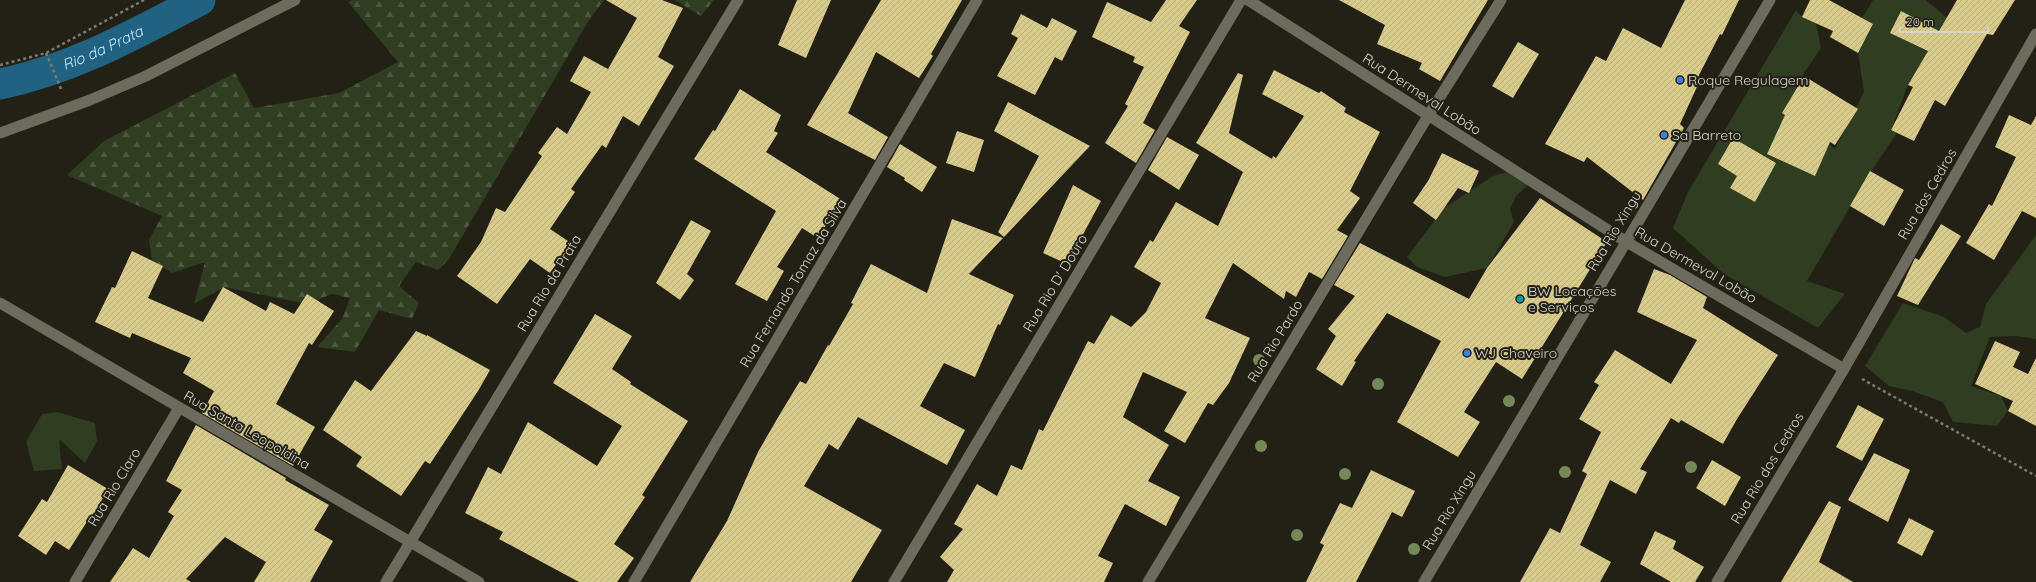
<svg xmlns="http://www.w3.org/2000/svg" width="2036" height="582" viewBox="0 0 2036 582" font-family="Quicksand,sans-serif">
<defs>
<pattern id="forest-firs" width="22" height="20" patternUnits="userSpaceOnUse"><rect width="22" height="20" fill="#2f3d20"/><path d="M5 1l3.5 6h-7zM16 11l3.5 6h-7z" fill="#4c583f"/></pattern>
<pattern id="building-hatch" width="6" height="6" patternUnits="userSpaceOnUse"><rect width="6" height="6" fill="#d7ca8b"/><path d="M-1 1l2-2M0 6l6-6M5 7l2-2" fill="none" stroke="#b9ae7c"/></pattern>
</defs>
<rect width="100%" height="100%" fill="#232015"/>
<path fill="#2f3d20" d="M1873,0H1926L1947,18L1908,85L1891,130L1897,133L1868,176L1807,281L1845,294L1818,328L1724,274L1673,228L1688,192L1796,10L1802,17L1816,23L1821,48L1804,73L1786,107L1835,149L1864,92L1858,53L1873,25L1862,18Z
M1508,172L1528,185L1516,196L1510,209L1514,222L1487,268L1445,277L1417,267L1407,257L1444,208L1493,176Z
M2036,235V339L2016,336L1990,337L1971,386L2001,396L2008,411L1997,426L1953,422L1943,402L1912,391L1889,386L1865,366L1903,303L1944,317L1966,333L1980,327L1986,304Z
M57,412L95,423L97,441L85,463L59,439L62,469L34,471L26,442L42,414Z"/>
<path fill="url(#forest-firs)" d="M353,0H604L589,20L449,259L438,270L416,262L399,286L419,303L412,319L379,310L355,352L317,347L342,319L350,298L332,294L307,304L224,287L194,304L205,262L172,273L152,260L149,240L162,216L67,175L104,141L235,73L254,108L339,93L398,62L348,2Z
M675,0H714L701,16Z"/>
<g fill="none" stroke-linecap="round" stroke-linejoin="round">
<path stroke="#216282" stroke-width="31" id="s1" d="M0,84C73,69 135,34 200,0"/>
</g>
<path fill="url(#building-hatch)" d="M606,0H662L683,8L658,57L674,66L639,126L623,116L606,148L602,145L571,189L575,192L550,229L571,243L550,273L530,259L497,304L457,276L481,242L496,208L505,212L542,156L538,153L557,127L567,134L591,92L570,81L584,56L608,69L637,18Z
M797,0H831L806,58L778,45Z
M881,0H962L931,54L933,56L919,78L876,52L848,113L888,137L875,160L807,125Z
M1166,0H1197L1179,26L1190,32L1143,123L1155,130L1136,163L1105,143L1128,106L1125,104L1144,67L1133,62L1135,57L1092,37L1107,2L1151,22Z
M1339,0H1488L1440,81L1419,69L1422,63L1377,44L1385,25Z
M1685,0H1739L1722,35L1720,34L1698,77L1701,78L1680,124L1684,128L1643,200L1587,157L1584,162L1545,144L1596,56L1606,61L1623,28L1661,48Z
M1810,0H1829L1873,24L1858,53L1830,37L1833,31L1802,17Z
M1957,0H2015L1993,35L1987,34L1945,106L1935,100L1914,141L1891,130L1913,87L1908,85L1928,51L1890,33L1901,11L1939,31Z
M1021,14L1047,28L1052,18L1077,31L1062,61L1055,57L1035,95L997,76L1018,38L1011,34Z
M1518,42L1539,54L1513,98L1492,86Z
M1274,70L1319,93L1321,91L1346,108L1344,112L1380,132L1350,191L1360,198L1337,230L1348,236L1322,279L1309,272L1296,297L1286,291L1284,299L1233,263L1205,318L1250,338L1229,383L1213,405L1208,403L1185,443L1164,431L1187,392L1143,372L1123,417L1169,445L1148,481L1180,497L1166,526L1125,504L1098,556L1113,563L1104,582H947L954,570L940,557L963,529L954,524L977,484L997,496L1011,465L1022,470L1039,429L1043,431L1088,341L1094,344L1111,315L1131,327L1146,312L1161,283L1134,267L1150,240L1153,242L1176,202L1218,226L1243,172L1196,143L1238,73L1243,75L1229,133L1272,159L1273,156L1276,158L1304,116L1262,94Z
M1804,76L1858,109L1835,145L1830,142L1815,176L1767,154L1785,115L1782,113Z
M740,89L781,115L774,131L778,133L766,152L842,200L818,238L802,228L777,267L784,271L767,301L735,284L776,211L694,159L713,130L715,131Z
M1008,102L1090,146L1004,237L998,232L1039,156L994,131Z
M2009,115L2031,125L2036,116V218L2022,211L1994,260L1966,243L1989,204L1992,206L2016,157L1995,147Z
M957,131L984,140L974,172L946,163Z
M1167,137L1199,155L1179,190L1148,170Z
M1733,138L1776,163L1755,202L1730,188L1737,176L1718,164Z
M900,144L937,167L922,192L904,180L905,178L887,167Z
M1442,153L1479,171L1469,193L1458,188L1436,220L1413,203L1428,181Z
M1870,171L1904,190L1884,226L1850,206Z
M1073,185L1101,201L1067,264L1043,253Z
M1540,198L1607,242L1522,379L1496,362L1464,412L1480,422L1458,457L1397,422L1441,341L1387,313L1354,361L1356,362L1342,386L1316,369L1336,336L1328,329L1355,296L1334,285L1360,243L1469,299L1487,268Z
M952,219L1003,238L969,274L1014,295L1000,325L998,324L975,377L944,363L920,406L965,430L947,465L858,417L838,450L829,444L804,486L882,530L851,582H690L727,521L758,452L780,414L800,381L806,384L828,345L829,346L853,304L851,303L871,264L927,293Z
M691,220L711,231L687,274L694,280L680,300L656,283Z
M1941,224L1961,236L1918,305L1897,296L1915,258L1919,260Z
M132,251L163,266L148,298L203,322L223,287L266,311L270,302L294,314L307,294L334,311L312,345L309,343L276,404L315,427L293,466L202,413L214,391L183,373L191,358L132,333L130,338L95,322L112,287L115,288Z
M1654,269L1670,275L1707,297L1703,308L1778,355L1737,419L1723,444L1681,420L1679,423L1671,418L1640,469L1647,472L1636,494L1610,480L1580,545L1611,562L1600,582H1520L1550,528L1560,533L1587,474L1582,471L1601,432L1579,419L1599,385L1594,382L1615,350L1671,384L1697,340L1637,312Z
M595,314L632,336L612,369L631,382L630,384L688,421L642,495L645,497L614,544L634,558L617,582H579L499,539L503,532L465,513L488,467L501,474L528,422L597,466L622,426L553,383Z
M416,331L427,336V335L490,370L478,391L430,464L425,461L401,496L356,466L362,457L323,430L355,380L371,391Z
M1995,341L2020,352L2013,367L2028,374L2036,358V426L2008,411L2013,401L1975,384Z
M1858,405L1884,419L1862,461L1836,447Z
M196,425L286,478L285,480L329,505L314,530L333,541L310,582H254L266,562L225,537L186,579L191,582H110L133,548L149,558L174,516L168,512L182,490L166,481Z
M1874,453L1910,470L1888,522L1848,500Z
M1712,460L1741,477L1725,506L1696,488Z
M68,465L108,489L90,521L88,520L69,550L55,541L46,555L18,536L42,499L47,502Z
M1371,470L1415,491L1402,517L1392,512L1356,582H1306L1324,545L1320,543L1340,503L1352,508Z
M1829,501L1841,507L1819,562L1853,582H1781Z
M1909,518L1934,531L1922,556L1897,543Z
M1655,531L1676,541L1673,549L1704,567L1695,582H1671L1640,564Z"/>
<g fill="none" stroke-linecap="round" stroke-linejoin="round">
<path stroke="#7d7b71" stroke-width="2.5" stroke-dasharray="3 3" stroke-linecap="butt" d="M46,53L61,89
M0,65L46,53L144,0
M1862,379L2036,476"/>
<path stroke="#6d6b5e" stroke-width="11" d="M1248,0L1625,241L1844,369
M0,133L90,100L146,76L295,0
M0,303L479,582
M75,582L179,408
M386,582L738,0
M634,582L977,0
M894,582L1241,0
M1148,582L1428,116L1501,0
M1717,582L1844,369L2036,34"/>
<path stroke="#6d6b5e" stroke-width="11" d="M1424,582L1770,0"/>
</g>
<g fill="#748858">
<circle cx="1259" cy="360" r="6"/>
<circle cx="1378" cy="384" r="6"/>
<circle cx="1509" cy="401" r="6"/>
<circle cx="1261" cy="446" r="6"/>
<circle cx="1691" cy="467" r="6"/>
<circle cx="1565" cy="472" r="6"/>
<circle cx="1345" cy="474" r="6"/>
<circle cx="1297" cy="535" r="6"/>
<circle cx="1414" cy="549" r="6"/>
</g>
<g fill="#3f7fe0" stroke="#232015" stroke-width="1.5">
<circle cx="1680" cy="80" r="4"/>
<circle cx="1664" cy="135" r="4"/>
<circle cx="1467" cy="353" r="4"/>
</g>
<circle fill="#0f9aa8" stroke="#232015" stroke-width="1.5" cx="1520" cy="299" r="4"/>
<g text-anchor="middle" stroke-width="4" stroke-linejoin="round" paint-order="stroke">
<g font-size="14" fill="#d6d5cd" stroke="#232015" text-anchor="start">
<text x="1688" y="85">Roque Regulagem</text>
<text x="1672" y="140">Sa Barreto</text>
<text x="1528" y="296">BW Locações<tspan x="1528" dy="16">e Serviços</tspan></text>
<text x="1475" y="358">WJ Chaveiro</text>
</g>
<g font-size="14" fill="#d6d5cd" stroke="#232015">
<text transform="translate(1422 94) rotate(33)" y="5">Rua Dermeval Lobão</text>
<text transform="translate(1927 194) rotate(-60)" y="5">Rua dos Cedros</text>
<text transform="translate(1614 231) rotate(-59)" y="5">Rua Rio Xingu</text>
<text transform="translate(1696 265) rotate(30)" y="5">Rua Dermeval Lobão</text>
<text transform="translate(549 283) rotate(-59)" y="5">Rua Rio da Prata</text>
<text transform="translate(793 283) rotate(-59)" y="5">Rua Fernando Tomaz da Silva</text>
<text transform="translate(1055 283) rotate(-59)" y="5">Rua Rio D' Douro</text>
<text transform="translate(1275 341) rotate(-59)" y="5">Rua Rio Pardo</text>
<text transform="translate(247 430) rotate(30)" y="5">Rua Santa Leopoldina</text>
<text transform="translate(1767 468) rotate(-59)" y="5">Rua Rio dos Cedros</text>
<text transform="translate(114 487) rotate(-59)" y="5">Rua Rio Claro</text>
<text transform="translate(1449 510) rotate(-59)" y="5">Rua Rio Xingu</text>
</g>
<g font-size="15" font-style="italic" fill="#c6e8fc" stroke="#232015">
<text dy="5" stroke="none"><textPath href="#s1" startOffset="109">Rio da Prata</textPath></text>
</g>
</g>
<path d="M1900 26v6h88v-6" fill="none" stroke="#d6d5cd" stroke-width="2"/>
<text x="1906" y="26" font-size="12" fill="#d6d5cd" stroke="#232015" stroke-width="3" paint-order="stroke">20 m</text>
</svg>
